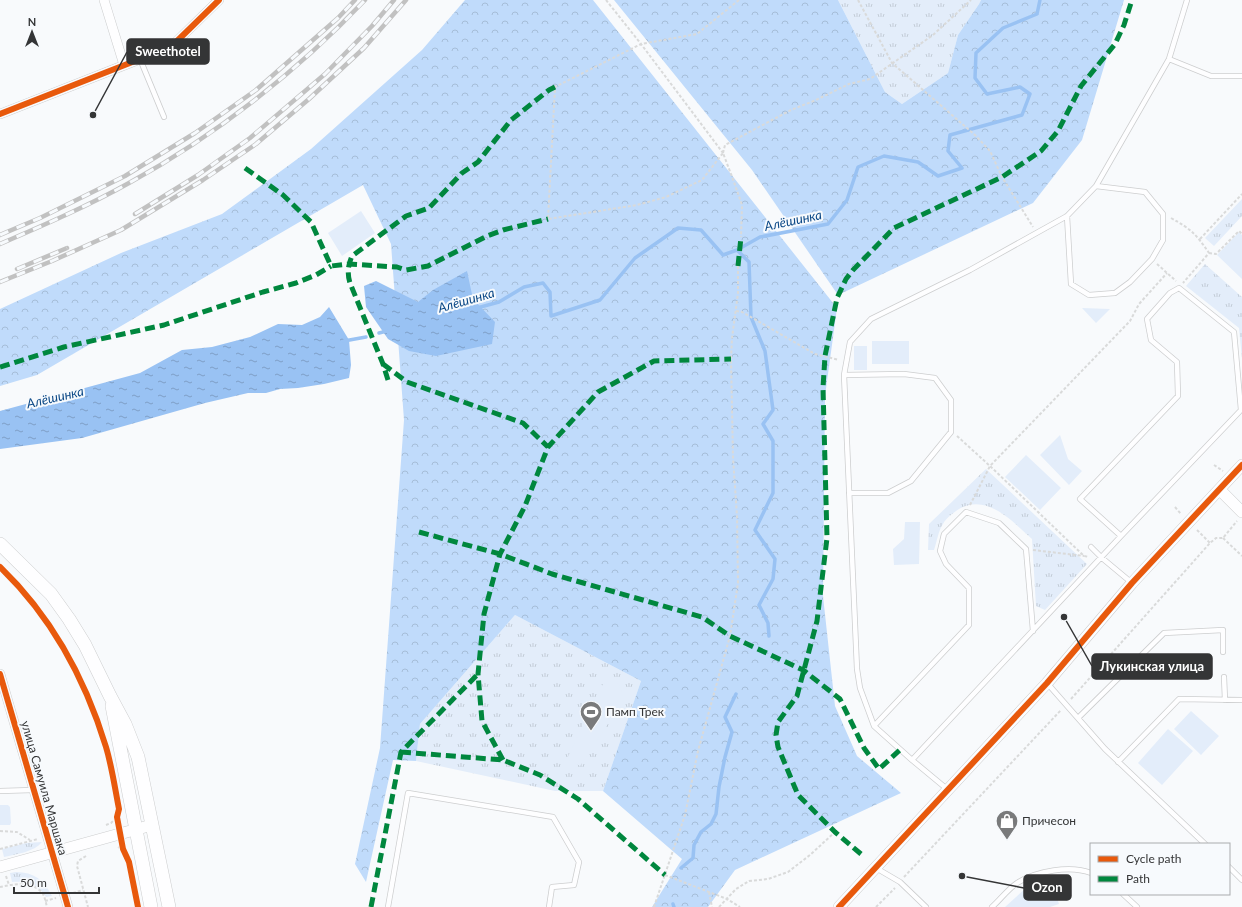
<svg xmlns="http://www.w3.org/2000/svg" width="1242" height="907" viewBox="0 0 1242 907" font-family="Lato,sans-serif">
<defs>
<pattern id="grass-tufts" width="24" height="20" patternUnits="userSpaceOnUse"><rect width="24" height="20" fill="#e3edfa"/><path d="M3 7l-1-3M5 7V3M7 7l1-3M15 17l-1-3M17 17v-4M19 17l1-3" fill="none" stroke="#c3ccd7"/></pattern>
<pattern id="forest-crowns" width="20" height="18" patternUnits="userSpaceOnUse"><rect width="20" height="18" fill="#c0dbfb"/><path d="M2 6a3 3 0 1 1 6 0M12 15a3 3 0 1 1 6 0" fill="none" stroke="#a6bdd8"/></pattern>
<pattern id="water-ripples" width="26" height="14" patternUnits="userSpaceOnUse"><rect width="26" height="14" fill="#99c2f3"/><path d="M2 4q2-2 4 0t4 0M15 11q2-2 4 0t4 0" fill="none" stroke="#7e9ec6"/></pattern>
</defs>
<rect width="100%" height="100%" fill="#f8fafc"/>
<path fill="url(#grass-tufts)" d="M838,0H981L979,4L958,35L948,73L902,104L885,92Z
M1242,199V216L1214,246L1205,238Z
M1205,264L1242,297V359L1239,328L1186,286Z
M986,469L1087,564L1045,610L1036,606L1032,539C1012,521 987,493 959,509C953,513 946,518 943,524C938,531 937,542 934,550H928L929,524Z
M515,615L641,681L603,791H555L416,761L420,724Z
M42,842C34,852 17,854 4,857L2,849L26,843Z
M16,872C34,872 44,880 52,896L46,897C38,884 27,881 12,882L10,873Z"/>
<path fill="url(#forest-crowns)" d="M465,0H593L837,308L825,396L823,596L835,706L857,756L901,793L735,870L708,907H652L682,859L603,791L641,681L515,615L420,724L416,761L393,760L366,882L355,864L380,748L404,420L391,244L363,185L37,375L0,386V309L121,253L222,214L311,149L422,50Z
M614,0H838L885,92L902,104L948,73L958,35L979,4L981,0H1124L1082,140L1033,203L838,295L752,170Z"/>
<path fill="#e3edfa" d="M361,211L375,233L342,256L328,233Z
M1239,232L1242,235V279L1217,255Z
M1082,308L1110,309L1096,323Z
M872,341H909V364H872Z
M854,346H867V370H854Z
M1060,435L1068,459L1082,471L1069,485L1040,455Z
M1026,455L1061,488L1040,510L1005,477Z
M905,522H920L919,564L894,565L893,549L904,539Z
M606,681L617,683C623,690 623,695 621,704L580,766L567,759L600,688Z
M1191,711L1219,736L1201,755L1174,729Z
M1168,729L1193,751L1162,785L1138,763Z
M0,805H8L10,807L11,823L10,825H0Z
M1051,879L1059,904L1050,907H1005L1027,887Z"/>
<path fill="url(#water-ripples)" d="M467,271L473,299L495,322L492,344L436,356L409,351L388,339L366,307L364,286L376,281L418,302L433,290Z
M329,307L349,340L351,365L349,378L324,384L298,388L280,389L266,393H248L205,403L82,438L0,449V411L140,373L182,350L212,347L250,337L278,324L302,325L320,317Z"/>
<g fill="none" stroke-linecap="round" stroke-linejoin="round">
<path stroke="#99c2f3" stroke-width="3.5" d="M737,250L749,262L751,317L765,351L773,410L763,424L773,441V493L755,530L775,559L773,579L759,605L768,623L769,636
M477,308L499,302L524,287L543,283L550,292L551,316L600,300L635,258L678,228L701,230L723,255L737,250L760,237L828,224L847,200L858,167L884,156L918,162L938,176L962,168L948,151L950,135L1022,115L1030,94L1020,87L987,94L975,78L976,53L1003,28L1037,14L1040,0
M379,333L387,331
M344,341L366,337
M681,868L693,858L694,845L701,832L711,824L716,814L719,787L725,757L732,732L725,717L736,694
M673,904L674,907"/>
<g stroke="#cdcecf" stroke-width="6">
<path id="service" d="M140,59L164,117
M1169,59L1211,76H1242
M1067,216L1071,284L1089,295L1115,293L1130,282L1152,259L1163,240V214L1145,192L1096,186
M844,375L904,374L935,378L951,400V432L911,481L888,493H849
M1121,536L1080,499L1178,396L1177,362L1151,340L1147,319L1170,293L1179,288L1234,332L1241,410
M1091,547L1102,558L1132,583
M1224,677L1225,700
M1047,683L1105,749L1205,844
M1078,718L1164,633L1223,630V652
M874,726L969,625V588L946,564L940,551L944,534L966,512L999,523L1026,549L1033,631
M912,760L1121,536L1242,409
M1118,762L1179,699L1242,700
M947,789L912,760L874,726L860,688L857,669L844,375L850,342L871,319L970,270L1067,216L1096,186L1169,59L1187,0
M0,791L33,790
M1229,867L1242,880
M876,868L900,882L926,907
M1123,894L1137,907
M388,907L408,793L553,817L579,862L574,885L552,887L549,907
M992,907C1000,900 1008,889 1017,883C1036,871 1070,865 1091,873"/>
</g>
<g stroke="#cdcecf" stroke-width="10">
<path id="minor" d="M104,0L124,65
M0,114L140,59L174,44L219,0
M0,674L68,907"/>
</g>
<g stroke="#cdcecf" stroke-width="12">
<path id="tertiary" d="M1220,490L1242,512
M0,867L152,825
M839,907L1047,683L1132,583L1242,465"/>
</g>
<g stroke="#cdcecf" stroke-width="14">
<path id="secondary" d="M0,544L51,594L69,619L85,645L110,696L125,724L138,757L169,907
M112,706L151,907"/>
</g>
<path stroke="#d9dada" stroke-width="2" stroke-dasharray="3 2" stroke-linecap="butt" d="M606,0L641,44L723,153
M739,0L697,34L641,44L555,87L548,219L637,205L666,197L702,180L723,153L734,182L742,205L741,237
M858,0L892,63L975,135L990,151L1002,177L1033,227
M723,153L725,145L791,110L816,100L849,84L870,79L933,35L971,0
M1171,218C1191,229 1196,234 1209,253L1183,283
M1200,239L1242,194
M1209,253L1216,254L1239,231L1242,234
M1157,264L1176,281
M736,311L742,312L815,354L839,360
M957,436L990,466L1084,556L1089,557
M1214,465L1223,471
M970,505L990,466L1130,321L1139,304L1167,273
M1175,507L1181,514
M1197,530L1210,543
M1223,538L1242,556
M1033,550L1084,556
M1071,699L1210,543L1216,538H1223L1237,521
M106,825L111,823L117,817
M0,831L17,832L30,840
M118,847L123,849
M0,849L38,839
M86,856L78,861L77,866L88,907
M665,875L727,899L740,907
M6,876L9,885
M904,877L1061,710
M0,887C14,884 33,880 43,894C45,898 46,903 47,907
M709,892L712,907
M73,893L83,890
M45,901L56,898
M654,907L685,815L698,751L730,636L738,583L737,516L733,458L731,359L732,338L738,293V266
M719,907L736,889L749,881L768,879L788,872L810,855L835,832
M876,907L895,888"/>
<use href="#service" stroke="#fefeff" stroke-width="4.5"/>
<use href="#minor" stroke="#fefeff" stroke-width="9"/>
<use href="#tertiary" stroke="#fefeff" stroke-width="11"/>
<use href="#secondary" stroke="#fefeff" stroke-width="13"/>
<g stroke="#c1c1c1" stroke-width="4.5">
<path id="rail" d="M135,214L198,175L250,138L325,74L372,26L394,0
M0,235L40,218L125,176L195,133L256,90L338,18L355,0
M0,244C44,225 88,206 129,183C215,136 298,71 365,0
M17,269L67,248
M0,282L52,261L121,230L203,180L256,144L309,99L364,48L406,0"/>
</g>
<use href="#rail" stroke="#f7fafd" stroke-width="3" stroke-dasharray="9" stroke-linecap="butt"/>
<path stroke="#00873e" stroke-width="5" stroke-dasharray="10 5" stroke-linecap="butt" d="M245,168L283,195L311,222L331,266L348,264L397,267L406,270L428,266L487,236L503,230L548,219
M738,266L741,237
M383,364L407,382L523,423L548,447
M0,367L64,347L164,325L263,292L296,283L316,275L331,266
M388,380L383,364L350,283C347,273 348,265 352,256L406,216L429,208L462,173L478,162L511,120L549,90L555,87
M419,532L500,554L552,574L702,617L730,636L803,670L840,699L864,748L879,769L901,749
M401,752L503,760L540,775L578,799L665,875
M503,760L482,721L478,674L484,614L500,554L525,506L548,447L598,392L654,361L731,359
M861,854L835,832L798,795L778,747L776,735L778,722L797,696L817,621L827,538L823,388L825,356L837,298L846,279L853,270L894,228L1002,177L1041,151L1058,131L1081,86L1115,44L1124,25L1132,0
M371,907L401,752L478,674"/>
<g stroke="#f7fafd" stroke-width="8">
<path id="cycleway" d="M0,114L140,59L174,44L219,0
M0,567C52,617 85,678 106,747C112,767 115,789 119,809L117,817L123,849L129,862L138,907
M0,674L68,907
M839,907L1047,683L1132,583L1242,465"/>
</g>
<use href="#cycleway" stroke="#e8590c" stroke-width="6"/>
</g>
<defs>
<g id="stadium-pin" transform="scale(1.15)"><path d="M0 17L-7.5 6A9.5 9.5 0 1 1 7.5 6Z" fill="#797a7b" stroke="#f7fafd"/><path d="M0-5a6.5 5 0 1 0 0 10a6.5 5 0 1 0 0-10ZM-3.5-1.8h7v3.6h-7Z" fill="#fff"/></g>
<g id="shop-pin" transform="scale(1.15)"><path d="M0 17L-7.5 6A9.5 9.5 0 1 1 7.5 6Z" fill="#797a7b" stroke="#f7fafd"/><path d="M-5-2.5h2.3a2.7 3.5 0 0 1 5.4 0H5L5.5 6h-11ZM-1.5-2.5h3a1.5 2.3 0 0 0-3 0Z" fill="#fff"/></g>
</defs>
<g fill-rule="evenodd">
<use href="#stadium-pin" x="591" y="712"/>
<use href="#shop-pin" x="1007" y="821"/>
</g>
<g text-anchor="middle" stroke-width="4" stroke-linejoin="round" paint-order="stroke">
<g font-size="12" fill="#343536" stroke="#f7fafd" text-anchor="start">
<text x="606" y="716">Памп Трек</text>
<text x="1022" y="825">Причесон</text>
</g>
<g font-size="12" fill="#343536" stroke="#f7fafd">
<text transform="translate(44 788) rotate(74)" y="4">улица Самуила Маршака</text>
</g>
<g font-size="13" font-style="italic" fill="#0b4886" stroke="#f7fafd">
<text transform="translate(793 220) rotate(-12)" y="5">Алёшинка</text>
<text transform="translate(466 300) rotate(-16)" y="5">Алёшинка</text>
<text transform="translate(55 397) rotate(-13)" y="5">Алёшинка</text>
</g>
</g>
<path fill="none" stroke="#343536" stroke-width="1.5" d="M93 115L127 52M1064 617L1092 666M962 876L1024 888"/>
<g fill="#343536" stroke="#f7fafd" stroke-width="1.5">
<circle cx="93" cy="115" r="4"/>
<circle cx="1064" cy="617" r="4"/>
<circle cx="962" cy="876" r="4"/>
</g>
<g fill="#343536" stroke="#343536" stroke-width="1.5">
<rect x="127" y="39" width="82" height="25" rx="4"/>
<rect x="1092" y="654" width="120" height="25" rx="4"/>
<rect x="1024" y="875" width="47" height="25" rx="4"/>
</g>
<g font-size="13" text-anchor="middle" font-weight="bold" fill="#fff">
<text x="168" y="56">Sweethotel</text>
<text x="1152" y="671">Лукинская улица</text>
<text x="1047" y="892">Ozon</text>
</g>
<rect x="1090" y="843" width="140" height="52" fill="#f7fafd" stroke="#a9abad"/>
<rect x="1098" y="856" width="20" height="6" fill="#e8590c" stroke="#a9abad"/>
<text x="1126" y="863" font-size="12" fill="#343536">Cycle path</text>
<rect x="1098" y="876" width="20" height="6" fill="#00873e" stroke="#a9abad"/>
<text x="1126" y="883" font-size="12" fill="#343536">Path</text>
<g transform="translate(32 32)" stroke="#f7fafd" stroke-width="3" paint-order="stroke">
<path d="M0-3L7 15L0 10L-7 15Z" fill="#343536"/>
<text y="-6" font-size="11" font-weight="bold" text-anchor="middle" fill="#343536">N</text>
</g>
<path d="M14 887v6h85v-6" fill="none" stroke="#343536" stroke-width="2"/>
<text x="20" y="887" font-size="12" fill="#343536" stroke="#f7fafd" stroke-width="3" paint-order="stroke">50 m</text>
</svg>
